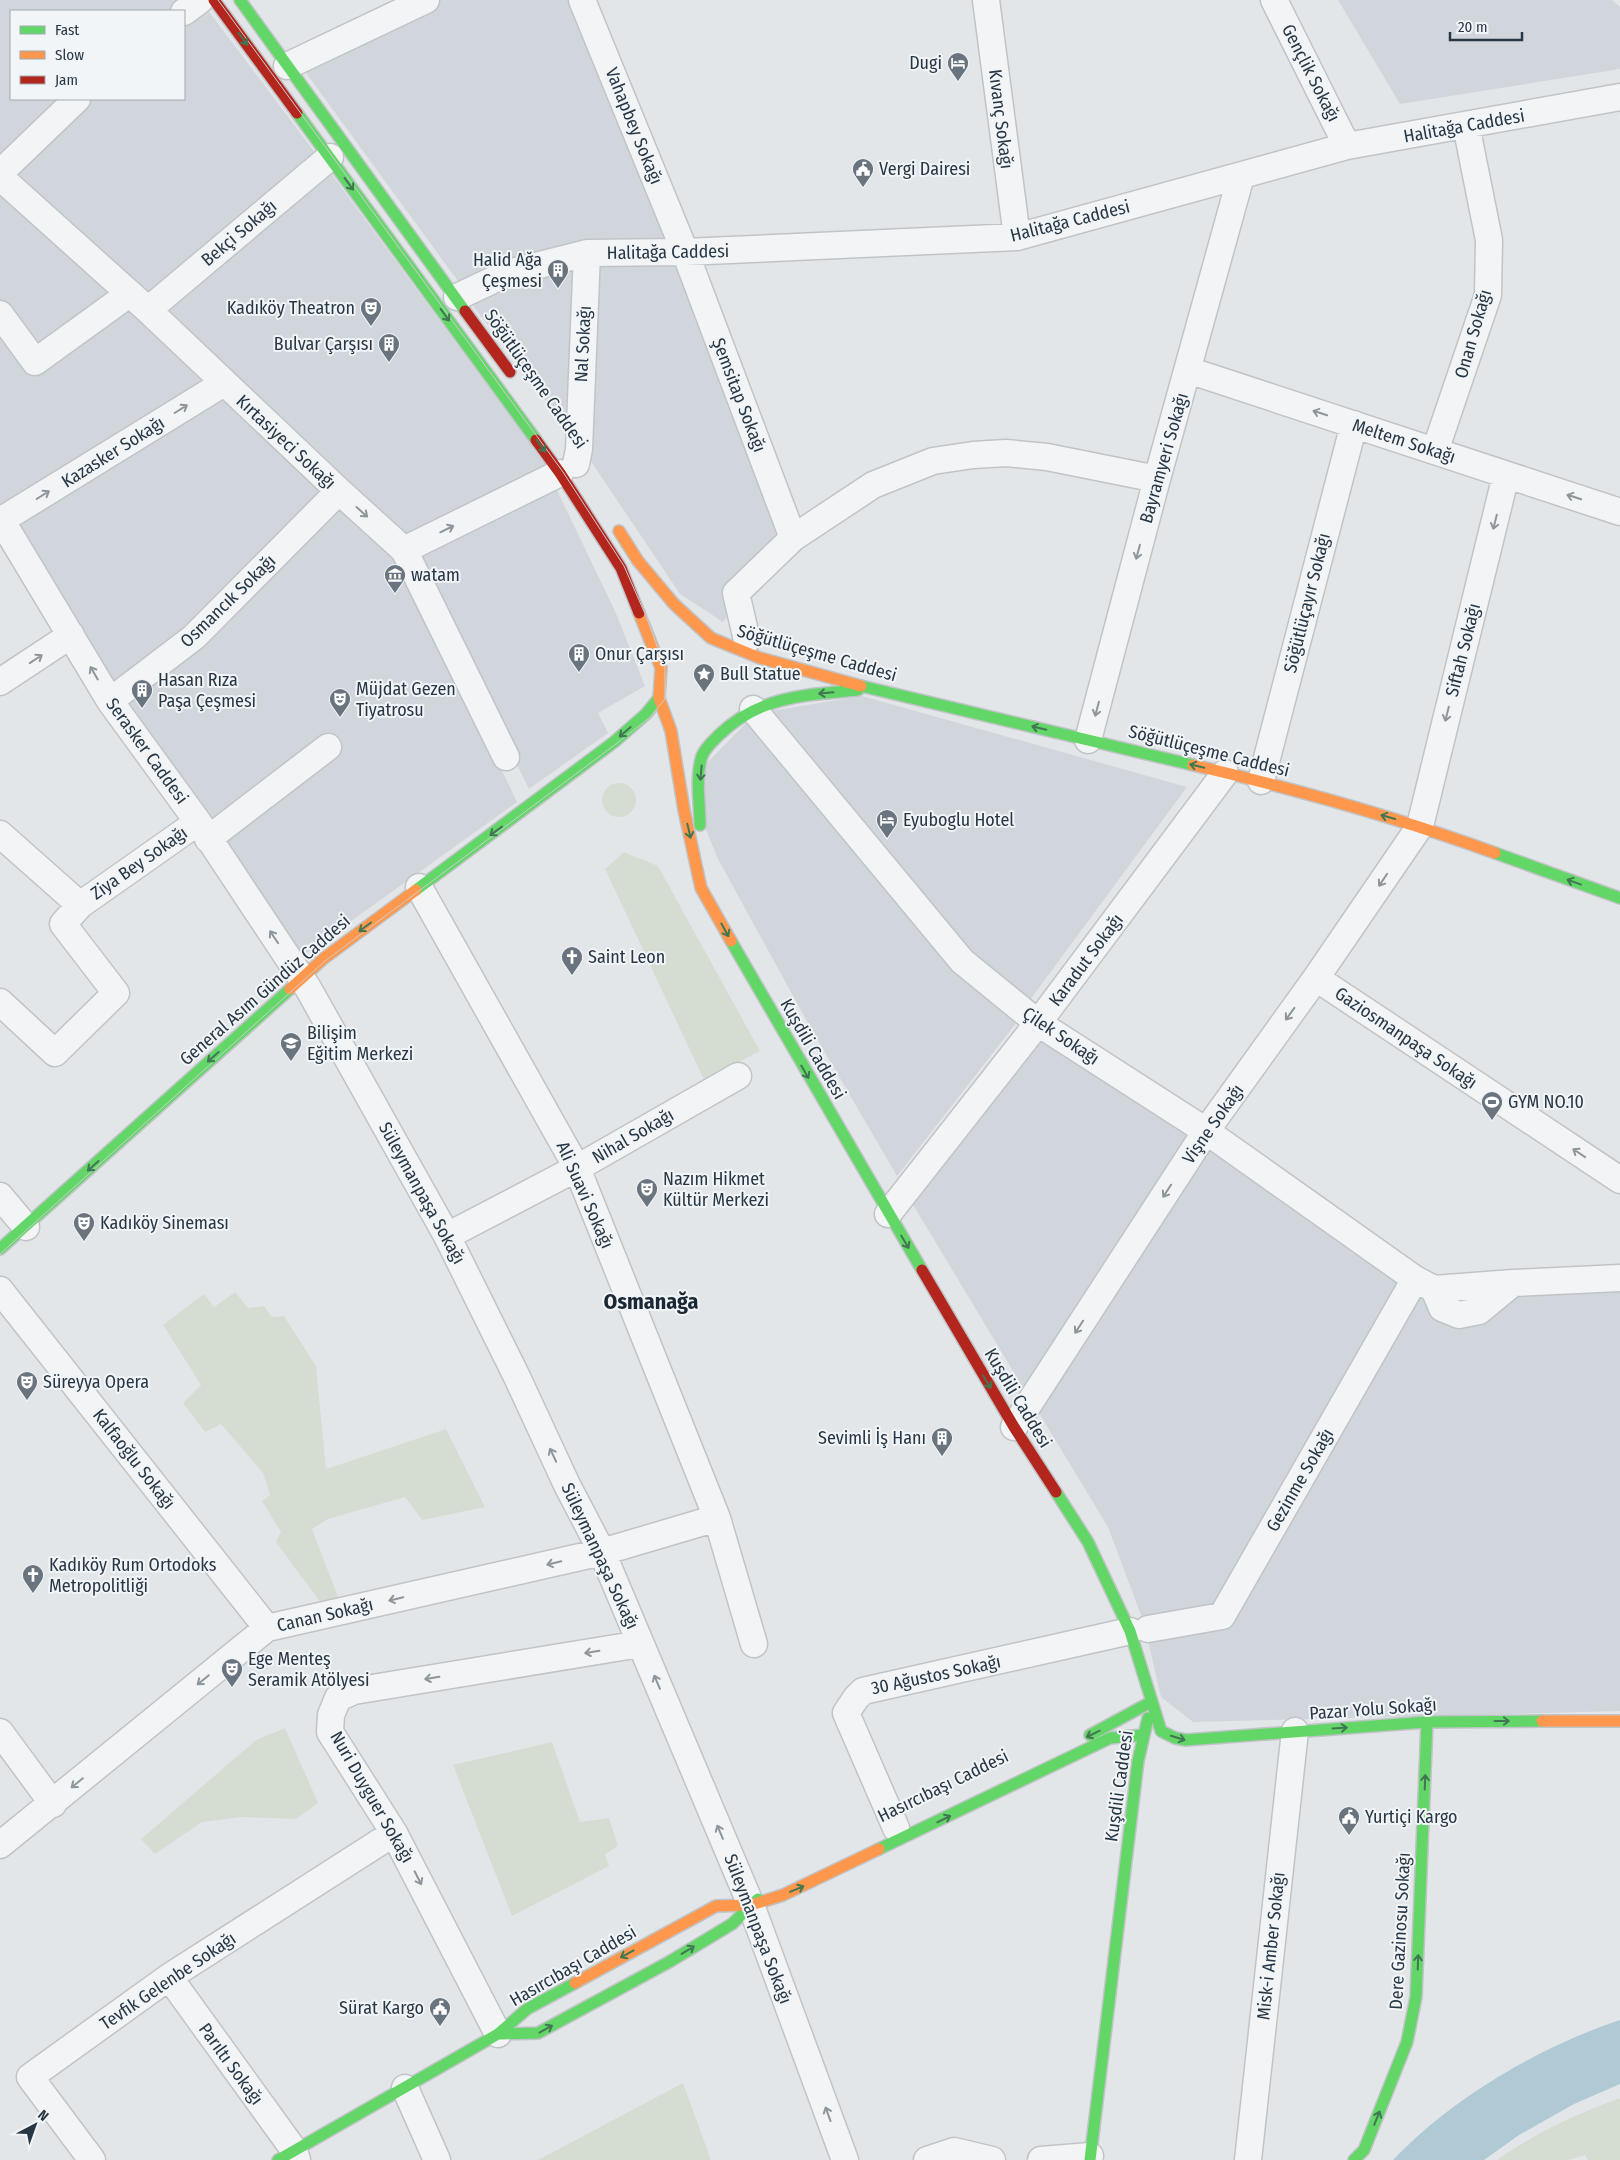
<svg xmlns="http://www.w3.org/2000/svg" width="1620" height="2160" viewBox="0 0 1620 2160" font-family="'Fira Sans Condensed',sans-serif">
<rect width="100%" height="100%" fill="#e3e6e9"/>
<path fill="#d1d6dc" d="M0,0H189L173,11H11V99H68L0,164Z
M441,0H575L675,245L463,288L301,66Z
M1338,0H1612L1620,7V69L1400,104Z
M204,5L319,158L148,301L7,176L87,99H184V20Z
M327,168L550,470L405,542L157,310Z
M0,186L119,293L36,354L0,303Z
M681,259L788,544L723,622L680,594L586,454L593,260Z
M580,262L573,437L468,299Z
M128,302L212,382L0,506V325L31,368Z
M223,391L329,492L238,585L112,691L10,523Z
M554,484L615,611L645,686L598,713L608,733L529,789L412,553Z
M339,500L398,554L517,802L297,960L123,699Z
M862,696L1187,787L1027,1004L965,955L764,712Z
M751,718L1017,1022L897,1176L809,1025L718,859L702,820L703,767Z
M1039,1031L1196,1132L1028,1396L909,1198Z
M1208,1140L1411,1277L1218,1609L1144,1623L1108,1527L1036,1408Z
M1620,1284V1711L1193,1722L1161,1697L1147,1636L1225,1622L1418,1289Z"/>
<path fill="#d5ddd3" d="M602 800a17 17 0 1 1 34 0a17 17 0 1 1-34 0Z
M624,852L658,866L760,1051L704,1080L605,869Z
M235,1292L248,1308L264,1306L272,1317L284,1316L316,1366L326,1469L446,1429L485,1507L422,1520L405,1497L328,1519L312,1529L343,1610L321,1603L276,1542L281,1532L262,1501L270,1495L263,1473L221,1424L205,1432L183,1403L201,1385L163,1325L204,1294L214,1307Z
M285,1728L318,1803L296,1819L242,1817L202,1822L155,1854L141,1839L256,1740Z
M552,1742L580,1822L609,1818L618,1846L605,1854L609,1866L512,1916L453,1765Z
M683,2083L711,2160H538Z
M1620,2098V2160H1588L1585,2155L1569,2160H1497C1535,2133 1576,2114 1620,2098Z"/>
<path fill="#afc9d5" d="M1620,2020V2084L1574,2104L1519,2135L1484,2160H1393C1452,2098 1539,2047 1620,2020Z"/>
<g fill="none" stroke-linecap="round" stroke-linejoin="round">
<g stroke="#c1c4c7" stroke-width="29">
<path id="street" d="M582,0L685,252L793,538
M986,0L1017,237
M1274,0L1347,146
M184,12L200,0
M287,66L426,0
M0,173L77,99
M0,177L148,310L339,491L404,550L506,757
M457,297L508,273L587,253L685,252L1017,237L1347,146L1620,97
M148,310L330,157
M0,314L35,362L129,294
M1188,370L1620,512
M1435,451L1488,295L1489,240L1466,125
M576,464L579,449L587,253
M0,518L110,701L198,822L308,988L447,1236L517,1377L567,1485L602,1552L751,1905L845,2160
M0,521L224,383
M404,550L560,473
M747,640L736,593L793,538L873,485L933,461L973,455L1006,453L1047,457L1157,479
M0,682L71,635
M110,701L194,637L339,491
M753,709L962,961L1038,1023L1206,1131L1415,1279L1434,1289
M1088,740L1157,479L1241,176
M1261,781L1354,424
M0,834L80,905
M208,839L328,747
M419,887L577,1168L717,1518L754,1644
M1316,978L1620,1180
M0,1002L55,1053L116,993L63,924L80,905L198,822
M0,1196L26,1227
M888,1214L1038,1023L1225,773
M447,1236L577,1168L738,1076
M1434,1289L1513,1283L1620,1278
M1434,1289L1442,1308L1459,1315L1479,1311L1513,1283
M0,1290L267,1628
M1014,1427L1206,1131L1316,978L1420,826L1506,475
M1148,1629L1222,1616L1415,1279
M0,1732L53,1804
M896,1828L846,1713L856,1698L863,1691L1130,1631
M0,1845L267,1628L602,1552L717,1518
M169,1977L294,2150L297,2160
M498,2034L394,1833L330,1732L331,1715L338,1698L354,1691L640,1644
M405,2088L437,2160
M92,2160L30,2077L169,1977L394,1833
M927,2160L954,2151L992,2160
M1041,2160L1090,2156
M1248,2160L1295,1731"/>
</g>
<g stroke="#c1c4c7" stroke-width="14">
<path id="fast" d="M240,0L465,311
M297,113L536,440
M861,686L1193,765
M700,825C700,803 695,777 702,756C705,748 713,741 719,735C759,696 806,695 858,690
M1495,853L1620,898
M416,890L614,742L646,714L659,698
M731,941L922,1270
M0,1249L290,989
M1056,1492L1088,1542L1130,1631L1161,1731L1175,1738L1186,1740L1427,1722L1542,1721
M1090,1735L1151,1702
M879,1849L1110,1738L1144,1735
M498,2034L538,2033L669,1962L732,1924L758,1899
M278,2160L498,2034L527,2009L575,1983
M1090,2160L1138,1761L1148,1718
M1354,2160L1364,2150L1407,2042L1416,1997L1427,1722"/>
</g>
<g stroke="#c1c4c7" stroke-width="14">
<path id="slow" d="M619,531L638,561L674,604L711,638L760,658L861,686
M639,613L661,668L659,698L671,731L684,810L701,888L731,941
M1193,765C1295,789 1396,817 1495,853
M290,989L323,959L416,890
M1542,1721H1620
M575,1983L716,1906L751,1905L783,1895L879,1849"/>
</g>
<g stroke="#c1c4c7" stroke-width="14">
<path id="jam" d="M214,0L297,113
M465,311L510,372
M536,440L560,473L621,568L639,613
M922,1270L1014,1427L1056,1492"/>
</g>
<use href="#street" stroke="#f3f4f5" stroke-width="26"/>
<use href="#fast" stroke="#63d668" stroke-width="11"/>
<use href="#slow" stroke="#ff974d" stroke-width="11"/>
<use href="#jam" stroke="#b3261e" stroke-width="11"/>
<path stroke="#ccced0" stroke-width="1" d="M0,1254L325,961L616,744L649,718L665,699V668L646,616L624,566L563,472L218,0"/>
</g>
<defs><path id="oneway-shaft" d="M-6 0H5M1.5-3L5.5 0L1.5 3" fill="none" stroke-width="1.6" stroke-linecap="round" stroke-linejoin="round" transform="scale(1.25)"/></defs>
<g stroke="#407752">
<use href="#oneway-shaft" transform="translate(243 39) rotate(54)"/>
<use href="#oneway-shaft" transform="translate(349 184) rotate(54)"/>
<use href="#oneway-shaft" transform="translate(445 315) rotate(54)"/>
<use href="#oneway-shaft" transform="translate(541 446) rotate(54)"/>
<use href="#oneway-shaft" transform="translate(826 693) rotate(175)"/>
<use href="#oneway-shaft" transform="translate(1039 728) rotate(-167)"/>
<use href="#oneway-shaft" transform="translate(625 732) rotate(139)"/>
<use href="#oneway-shaft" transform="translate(1197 766) rotate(-166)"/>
<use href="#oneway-shaft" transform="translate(701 773) rotate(95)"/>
<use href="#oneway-shaft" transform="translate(1388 817) rotate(-164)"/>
<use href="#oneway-shaft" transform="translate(496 831) rotate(144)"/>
<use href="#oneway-shaft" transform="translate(689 831) rotate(77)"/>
<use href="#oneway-shaft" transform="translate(1574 882) rotate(-160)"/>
<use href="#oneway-shaft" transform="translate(365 927) rotate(143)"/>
<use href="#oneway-shaft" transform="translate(725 930) rotate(61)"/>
<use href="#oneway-shaft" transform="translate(213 1057) rotate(138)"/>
<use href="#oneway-shaft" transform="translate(805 1072) rotate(60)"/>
<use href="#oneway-shaft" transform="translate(93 1166) rotate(138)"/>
<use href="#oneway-shaft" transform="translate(905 1242) rotate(59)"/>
<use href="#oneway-shaft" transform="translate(987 1382) rotate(59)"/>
<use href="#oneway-shaft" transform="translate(1502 1721)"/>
<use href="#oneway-shaft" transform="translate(1340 1728) rotate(-4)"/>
<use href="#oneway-shaft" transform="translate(1093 1734) rotate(154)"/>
<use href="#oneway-shaft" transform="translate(1178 1738) rotate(17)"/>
<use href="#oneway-shaft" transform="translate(1425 1782) rotate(-88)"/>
<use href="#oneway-shaft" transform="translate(944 1819) rotate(-26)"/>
<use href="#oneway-shaft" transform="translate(797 1889) rotate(-23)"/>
<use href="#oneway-shaft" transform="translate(688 1950) rotate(-31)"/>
<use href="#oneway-shaft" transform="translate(627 1954) rotate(151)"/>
<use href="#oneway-shaft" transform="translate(1418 1962) rotate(-88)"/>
<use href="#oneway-shaft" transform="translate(546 2029) rotate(-29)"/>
<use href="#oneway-shaft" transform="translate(1377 2118) rotate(-68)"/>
</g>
<g stroke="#8e969c">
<use href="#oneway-shaft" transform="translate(181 409) rotate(-32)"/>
<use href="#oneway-shaft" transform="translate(1320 413) rotate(-162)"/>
<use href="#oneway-shaft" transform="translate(43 495) rotate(-32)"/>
<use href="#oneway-shaft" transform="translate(1574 497) rotate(-162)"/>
<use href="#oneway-shaft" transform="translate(362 512) rotate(42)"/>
<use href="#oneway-shaft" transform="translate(1495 522) rotate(104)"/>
<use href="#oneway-shaft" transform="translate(447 529) rotate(-26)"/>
<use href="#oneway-shaft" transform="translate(1138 552) rotate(105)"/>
<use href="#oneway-shaft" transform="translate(36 659) rotate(-34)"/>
<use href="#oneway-shaft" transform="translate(94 673) rotate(-120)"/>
<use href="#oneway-shaft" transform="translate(1097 709) rotate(105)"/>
<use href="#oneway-shaft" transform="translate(1447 714) rotate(104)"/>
<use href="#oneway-shaft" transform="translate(1383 880) rotate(124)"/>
<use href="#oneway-shaft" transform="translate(274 937) rotate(-124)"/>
<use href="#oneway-shaft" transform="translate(1290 1014) rotate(126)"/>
<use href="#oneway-shaft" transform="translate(1579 1153) rotate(-146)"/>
<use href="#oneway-shaft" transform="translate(1167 1191) rotate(123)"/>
<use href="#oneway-shaft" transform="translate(1079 1327) rotate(123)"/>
<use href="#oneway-shaft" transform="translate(553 1455) rotate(-115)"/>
<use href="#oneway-shaft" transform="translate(554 1563) rotate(167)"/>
<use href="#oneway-shaft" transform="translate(396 1599) rotate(167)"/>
<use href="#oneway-shaft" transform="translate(592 1652) rotate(171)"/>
<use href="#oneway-shaft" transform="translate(432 1678) rotate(171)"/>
<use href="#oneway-shaft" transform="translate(203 1680) rotate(141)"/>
<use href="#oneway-shaft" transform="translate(657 1682) rotate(-113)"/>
<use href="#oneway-shaft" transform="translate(77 1783) rotate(141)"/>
<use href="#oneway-shaft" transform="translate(720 1832) rotate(-113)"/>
<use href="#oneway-shaft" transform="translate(418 1878) rotate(63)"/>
<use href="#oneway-shaft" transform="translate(828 2114) rotate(-110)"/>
</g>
<defs>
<g id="hotel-pin" transform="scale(1.125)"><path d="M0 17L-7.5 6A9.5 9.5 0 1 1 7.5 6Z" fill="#69747e" stroke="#f1f5f8"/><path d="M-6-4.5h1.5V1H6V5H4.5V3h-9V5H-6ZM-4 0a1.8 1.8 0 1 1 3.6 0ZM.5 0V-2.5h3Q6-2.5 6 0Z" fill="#fff"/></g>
<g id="civic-pin" transform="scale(1.125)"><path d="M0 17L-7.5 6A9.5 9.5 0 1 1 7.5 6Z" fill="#69747e" stroke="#f1f5f8"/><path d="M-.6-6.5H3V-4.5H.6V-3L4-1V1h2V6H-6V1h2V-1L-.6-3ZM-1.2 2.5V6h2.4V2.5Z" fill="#fff"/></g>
<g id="building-pin" transform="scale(1.125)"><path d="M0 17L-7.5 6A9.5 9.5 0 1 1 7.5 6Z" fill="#69747e" stroke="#f1f5f8"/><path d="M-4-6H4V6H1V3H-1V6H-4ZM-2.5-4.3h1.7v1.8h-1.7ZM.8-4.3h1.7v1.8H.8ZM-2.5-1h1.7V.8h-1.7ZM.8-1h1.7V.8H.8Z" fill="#fff"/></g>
<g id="theatre-pin" transform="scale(1.125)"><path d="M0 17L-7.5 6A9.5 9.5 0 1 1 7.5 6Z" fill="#69747e" stroke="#f1f5f8"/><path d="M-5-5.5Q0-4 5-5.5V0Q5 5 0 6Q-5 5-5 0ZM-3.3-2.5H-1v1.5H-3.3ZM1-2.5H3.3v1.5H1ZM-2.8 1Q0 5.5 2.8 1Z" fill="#fff"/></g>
<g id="museum-pin" transform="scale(1.125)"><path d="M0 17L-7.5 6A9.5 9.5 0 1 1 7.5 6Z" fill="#69747e" stroke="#f1f5f8"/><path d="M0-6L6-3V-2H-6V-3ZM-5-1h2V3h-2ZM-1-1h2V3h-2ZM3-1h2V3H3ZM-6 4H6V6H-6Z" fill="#fff"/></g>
<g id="sight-pin" transform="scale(1.125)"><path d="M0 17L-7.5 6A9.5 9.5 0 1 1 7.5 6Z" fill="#69747e" stroke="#f1f5f8"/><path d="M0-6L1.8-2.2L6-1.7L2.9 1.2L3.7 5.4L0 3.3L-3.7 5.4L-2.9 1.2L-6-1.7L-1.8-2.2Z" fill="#fff"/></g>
<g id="church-pin" transform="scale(1.125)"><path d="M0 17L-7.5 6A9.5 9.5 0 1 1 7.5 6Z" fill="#69747e" stroke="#f1f5f8"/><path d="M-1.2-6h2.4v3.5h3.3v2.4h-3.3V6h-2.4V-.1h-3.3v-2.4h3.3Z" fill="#fff"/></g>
<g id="school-pin" transform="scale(1.125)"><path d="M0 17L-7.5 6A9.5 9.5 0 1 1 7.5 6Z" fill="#69747e" stroke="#f1f5f8"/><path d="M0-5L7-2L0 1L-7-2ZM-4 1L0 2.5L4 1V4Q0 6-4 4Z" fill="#fff"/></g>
<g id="stadium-pin" transform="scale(1.125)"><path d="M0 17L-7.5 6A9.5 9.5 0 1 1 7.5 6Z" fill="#69747e" stroke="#f1f5f8"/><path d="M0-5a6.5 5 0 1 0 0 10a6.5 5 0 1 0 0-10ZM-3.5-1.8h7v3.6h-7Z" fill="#fff"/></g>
</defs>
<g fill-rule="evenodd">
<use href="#hotel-pin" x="958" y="63"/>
<use href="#civic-pin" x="863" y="169"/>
<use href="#building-pin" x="558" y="270"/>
<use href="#theatre-pin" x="371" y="308"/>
<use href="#building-pin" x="389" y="344"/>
<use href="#museum-pin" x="395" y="575"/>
<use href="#building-pin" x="579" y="654"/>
<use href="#sight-pin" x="704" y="674"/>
<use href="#building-pin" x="142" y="690"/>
<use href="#theatre-pin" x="340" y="699"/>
<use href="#hotel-pin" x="887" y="820"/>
<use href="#church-pin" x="572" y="957"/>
<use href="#school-pin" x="291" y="1043"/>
<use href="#stadium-pin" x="1492" y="1102"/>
<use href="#theatre-pin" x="647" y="1189"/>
<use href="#theatre-pin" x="84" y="1223"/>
<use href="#theatre-pin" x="27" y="1382"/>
<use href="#building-pin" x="942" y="1438"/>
<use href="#church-pin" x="33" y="1575"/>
<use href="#theatre-pin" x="232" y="1669"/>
<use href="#civic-pin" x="1349" y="1817"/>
<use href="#civic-pin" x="440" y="2008"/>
</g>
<g text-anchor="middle" stroke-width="4" stroke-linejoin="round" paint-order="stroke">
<g font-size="18" fill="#283744" stroke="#f1f5f8" text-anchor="start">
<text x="942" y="69" text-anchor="end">Dugi</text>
<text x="879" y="175">Vergi Dairesi</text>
<text x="542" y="266" text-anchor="end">Halid Ağa<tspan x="542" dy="21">Çeşmesi</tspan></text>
<text x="355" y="314" text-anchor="end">Kadıköy Theatron</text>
<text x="373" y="350" text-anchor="end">Bulvar Çarşısı</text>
<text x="411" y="581">watam</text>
<text x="595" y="660">Onur Çarşısı</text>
<text x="720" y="680">Bull Statue</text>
<text x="158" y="686">Hasan Rıza<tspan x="158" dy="21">Paşa Çeşmesi</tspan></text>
<text x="356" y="695">Müjdat Gezen<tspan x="356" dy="21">Tiyatrosu</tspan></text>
<text x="903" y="826">Eyuboglu Hotel</text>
<text x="588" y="963">Saint Leon</text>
<text x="307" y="1039">Bilişim<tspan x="307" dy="21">Eğitim Merkezi</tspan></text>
<text x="1508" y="1108">GYM NO.10</text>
<text x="663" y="1185">Nazım Hikmet<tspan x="663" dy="21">Kültür Merkezi</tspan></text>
<text x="100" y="1229">Kadıköy Sineması</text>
<text x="43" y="1388">Süreyya Opera</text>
<text x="926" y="1444" text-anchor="end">Sevimli İş Hanı</text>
<text x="49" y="1571">Kadıköy Rum Ortodoks<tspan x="49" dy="21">Metropolitliği</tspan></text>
<text x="248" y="1665">Ege Menteş<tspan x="248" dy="21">Seramik Atölyesi</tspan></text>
<text x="1365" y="1823">Yurtiçi Kargo</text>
<text x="424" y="2014" text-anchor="end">Sürat Kargo</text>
</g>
<g font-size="18" fill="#283744" stroke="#f1f5f8">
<text transform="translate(1311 73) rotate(63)" y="6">Gençlik Sokağı</text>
<text transform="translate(1001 119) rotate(83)" y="6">Kıvanç Sokağı</text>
<text transform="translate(634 126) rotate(68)" y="6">Vahapbey Sokağı</text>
<text transform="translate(1464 126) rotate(-10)" y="6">Halitağa Caddesi</text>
<text transform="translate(1070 221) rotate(-14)" y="6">Halitağa Caddesi</text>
<text transform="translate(239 233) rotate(-40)" y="6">Bekçi Sokağı</text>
<text transform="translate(668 252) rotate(-1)" y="6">Halitağa Caddesi</text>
<text transform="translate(1473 334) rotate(-74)" y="6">Onan Sokağı</text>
<text transform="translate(583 344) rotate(-87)" y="6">Nal Sokağı</text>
<text transform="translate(536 379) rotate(55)" y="6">Söğütlüçeşme Caddesi</text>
<text transform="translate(739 395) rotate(69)" y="6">Şemsitap Sokağı</text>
<text transform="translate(1404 441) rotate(18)" y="6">Meltem Sokağı</text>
<text transform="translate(286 442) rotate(43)" y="6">Kırtasiyeci Sokağı</text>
<text transform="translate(113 452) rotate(-32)" y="6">Kazasker Sokağı</text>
<text transform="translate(1164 458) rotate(-74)" y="6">Bayramyeri Sokağı</text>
<text transform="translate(228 601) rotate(-44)" y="6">Osmancık Sokağı</text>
<text transform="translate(1307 603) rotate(-76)" y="6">Söğütlüçayır Sokağı</text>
<text transform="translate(1463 650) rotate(-76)" y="6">Siftah Sokağı</text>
<text transform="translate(817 653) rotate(16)" y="6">Söğütlüçeşme Caddesi</text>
<text transform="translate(147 751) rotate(54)" y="6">Serasker Caddesi</text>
<text transform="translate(1209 751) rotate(14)" y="6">Söğütlüçeşme Caddesi</text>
<text transform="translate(139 863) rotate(-35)" y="6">Ziya Bey Sokağı</text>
<text transform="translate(1086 960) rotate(-53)" y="6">Karadut Sokağı</text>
<text transform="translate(265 990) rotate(-41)" y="6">General Asım Gündüz Caddesi</text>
<text transform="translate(1061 1036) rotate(34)" y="6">Çilek Sokağı</text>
<text transform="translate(1406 1038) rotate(34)" y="6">Gaziosmanpaşa Sokağı</text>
<text transform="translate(813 1049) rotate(60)" y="6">Kuşdili Caddesi</text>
<text transform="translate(1213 1124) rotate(-55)" y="6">Vişne Sokağı</text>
<text transform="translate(633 1136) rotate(-30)" y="6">Nihal Sokağı</text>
<text transform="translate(422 1193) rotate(61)" y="6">Süleymanpaşa Sokağı</text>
<text transform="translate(585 1195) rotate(66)" y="6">Ali Suavi Sokağı</text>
<text transform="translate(1018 1398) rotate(59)" y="6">Kuşdili Caddesi</text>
<text transform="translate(134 1459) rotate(52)" y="6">Kalfaoğlu Sokağı</text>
<text transform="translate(1300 1480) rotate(-60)" y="6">Gezinme Sokağı</text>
<text transform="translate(600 1556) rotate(65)" y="6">Süleymanpaşa Sokağı</text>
<text transform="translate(325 1615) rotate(-13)" y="6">Canan Sokağı</text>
<text transform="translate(936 1675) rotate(-12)" y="6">30 Ağustos Sokağı</text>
<text transform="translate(1373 1709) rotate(-4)" y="6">Pazar Yolu Sokağı</text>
<text transform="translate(943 1786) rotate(-26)" y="6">Hasırcıbaşı Caddesi</text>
<text transform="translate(1119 1786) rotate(-82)" y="6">Kuşdili Caddesi</text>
<text transform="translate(372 1797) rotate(60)" y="6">Nuri Duyguer Sokağı</text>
<text transform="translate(758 1929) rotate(69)" y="6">Süleymanpaşa Sokağı</text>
<text transform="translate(1400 1931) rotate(-87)" y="6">Dere Gazinosu Sokağı</text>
<text transform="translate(1271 1946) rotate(-84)" y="6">Misk-i Amber Sokağı</text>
<text transform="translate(573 1966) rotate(-30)" y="6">Hasırcıbaşı Caddesi</text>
<text transform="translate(168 1981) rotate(-34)" y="6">Tevfik Gelenbe Sokağı</text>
<text transform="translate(231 2064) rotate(54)" y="6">Parıltı Sokağı</text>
</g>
<g font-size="22" font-weight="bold" fill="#1a2835" stroke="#f1f5f8">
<text x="651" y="1309">Osmanağa</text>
</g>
</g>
<rect x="10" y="10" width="175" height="90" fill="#f1f5f8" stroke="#a1a9b0"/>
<rect x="20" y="26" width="25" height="8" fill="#63d668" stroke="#a1a9b0"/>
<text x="55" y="35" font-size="15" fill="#283744">Fast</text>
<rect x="20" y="51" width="25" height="8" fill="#ff974d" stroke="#a1a9b0"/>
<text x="55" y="60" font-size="15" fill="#283744">Slow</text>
<rect x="20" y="76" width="25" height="8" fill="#b3261e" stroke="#a1a9b0"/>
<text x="55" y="85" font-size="15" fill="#283744">Jam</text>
<g transform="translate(35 2125) rotate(41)" stroke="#f1f5f8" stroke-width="4" paint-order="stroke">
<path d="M0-4L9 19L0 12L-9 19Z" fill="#283744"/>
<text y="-8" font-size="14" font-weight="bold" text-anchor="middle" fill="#283744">N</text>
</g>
<path d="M1450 32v8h72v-8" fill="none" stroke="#283744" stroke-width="2.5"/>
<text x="1458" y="32" font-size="15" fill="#283744" stroke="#f1f5f8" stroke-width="4" paint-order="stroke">20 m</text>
</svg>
